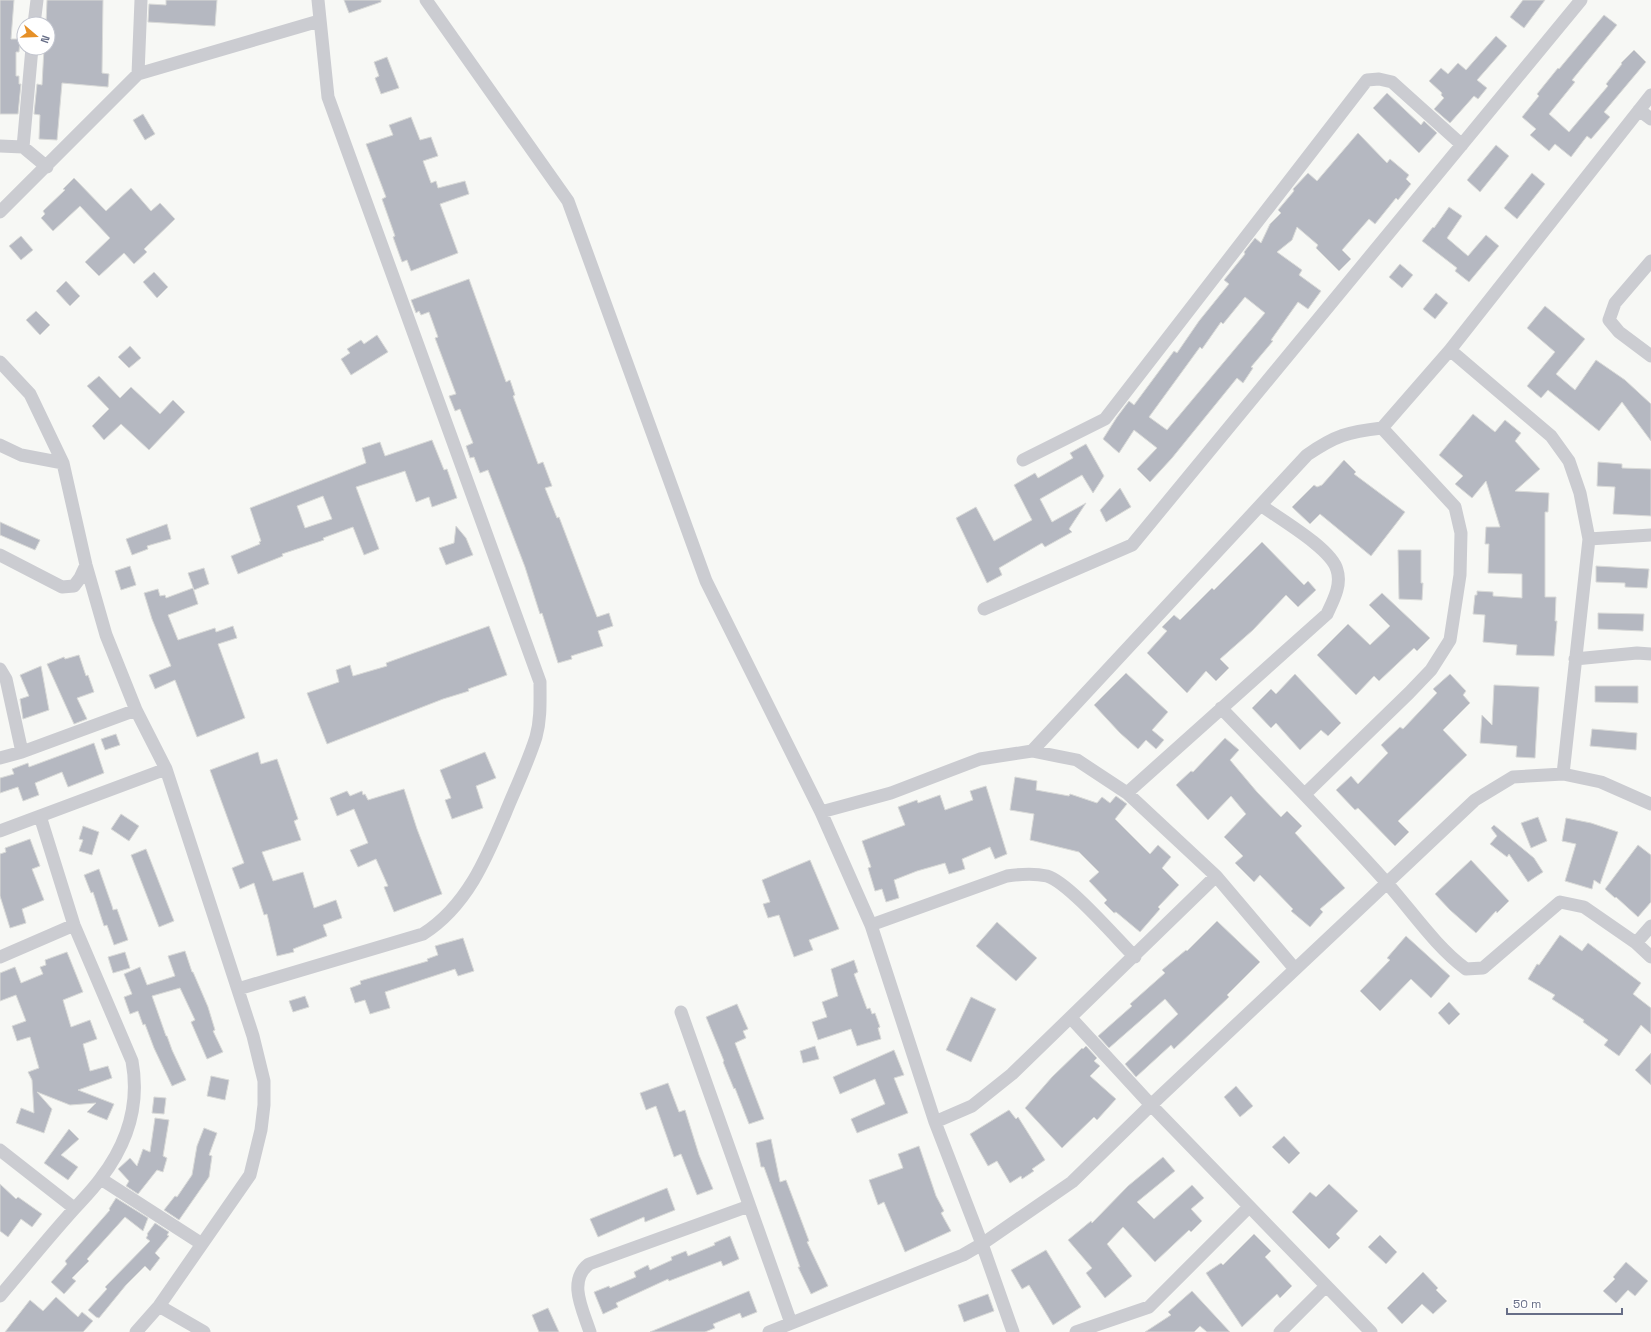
<svg xmlns="http://www.w3.org/2000/svg" width="1651" height="1332" viewBox="0 0 1651 1332" font-family="'Space Grotesk',sans-serif">
<rect width="100%" height="100%" fill="#f7f8f5"/>
<path fill="#b5b8c1" stroke="#d9dad8" fill-rule="evenodd" d="M0,0H14L11,39H20L19,52H16V76H19V84H21L18,114H0Z
M47,0H103L102,73L109,74L108,87L62,83L57,140L39,139L40,115L34,114L37,84L42,85L44,48H48V24H46Z
M166,0H217L215,26L148,22L149,4L166,5Z
M344,0H381V2L349,13Z
M1523,0H1545L1524,28L1510,17Z
M1604,15L1617,25L1572,80L1575,82L1549,114L1569,132L1608,86L1606,84L1622,64L1621,63L1634,50L1646,62L1604,112L1610,117L1591,139L1587,136L1571,157L1555,144L1549,151L1530,135L1536,129L1522,117L1539,96L1537,94L1558,68L1559,69Z
M1496,36L1507,46L1477,80L1487,88L1478,99L1474,96L1450,123L1434,109L1444,98L1441,95L1442,93L1429,81L1441,68L1448,74L1458,63L1466,70Z
M387,57L399,88L381,94L375,78L379,76L374,62Z
M1387,93L1421,125L1424,121L1437,133L1419,153L1373,108Z
M143,114L155,134L145,140L133,120Z
M411,117L420,140L431,137L438,156L423,161L431,183L436,181L438,188L465,181L469,194L440,204L458,253L411,271L407,260L402,262L393,237L395,236L382,199L386,197L366,144L393,135L389,125Z
M1358,133L1387,163L1390,159L1409,175L1406,179L1411,184L1398,200L1396,198L1375,224L1369,219L1342,250L1351,259L1339,271L1316,248L1318,245L1297,227L1292,240L1277,252L1302,270L1299,275L1321,291L1308,309L1298,302L1271,340L1273,341L1251,367L1253,368L1243,383L1237,378L1172,458L1150,482L1137,469L1157,448L1134,430L1119,453L1103,439L1117,417L1129,401L1134,405L1174,351L1177,353L1199,321L1229,284L1224,280L1245,254L1244,252L1255,238L1261,243L1270,224L1281,213L1278,210L1294,191L1293,189L1308,173L1317,181ZM1245,297L1265,313L1167,430L1149,417L1200,347L1202,349L1221,322L1223,324Z
M1496,145L1509,156L1480,192L1467,180Z
M1532,173L1545,184L1517,219L1504,208Z
M74,178L106,211L131,188L151,211L160,203L175,219L144,249L147,252L134,264L124,253L99,276L85,262L110,238L80,206L53,231L41,218L45,214L43,211L65,190L63,189Z
M1449,207L1462,216L1447,238L1468,256L1486,235L1499,246L1469,282L1455,271L1457,268L1422,241L1433,227L1434,228Z
M21,236L33,250L21,260L9,246Z
M1400,264L1413,275L1402,288L1389,277Z
M154,272L168,287L157,298L143,282Z
M469,279L506,382L510,380L515,395L513,396L538,464L543,462L552,486L545,488L557,518L559,517L597,617L609,613L613,626L598,631L603,646L571,656L572,659L558,663L542,613L540,614L525,567L488,470L480,473L474,457L470,458L466,446L473,443L460,409L455,411L449,396L456,394L435,338L438,337L429,312L421,315L419,311L416,313L411,300Z
M66,281L80,296L70,306L56,291Z
M1436,293L1448,303L1435,319L1423,309Z
M1545,306L1585,339L1556,374L1575,390L1596,360L1625,380L1651,404V441L1622,402L1599,431L1548,390L1541,398L1527,386L1555,352L1527,328Z
M36,311L50,325L40,335L26,320Z
M377,335L388,352L351,375L341,359L350,353L347,349L361,340L364,344Z
M130,346L141,358L129,368L118,357Z
M99,376L120,398L131,387L160,414L173,400L185,412L149,450L121,424L104,440L92,426L109,409L87,386Z
M1473,414L1495,432L1505,420L1521,433L1515,441L1540,469L1515,491L1549,493L1548,512H1545V597H1556L1555,621H1557L1554,656L1516,655L1517,645L1483,642L1485,615L1473,614L1475,595H1477V591L1493,592V596L1522,598V574L1488,573L1489,544H1485L1486,527H1500L1486,481L1472,498L1455,484L1463,476L1439,455Z
M432,440L444,470L447,469L457,498L432,507L429,497L416,502L405,471L356,487L379,549L364,555L353,527L323,538L324,540L282,554L283,556L238,574L231,556L260,544L259,542L261,541L250,508L366,463L362,448L380,442L385,456ZM323,496L332,519L305,528L297,506Z
M1086,444L1104,476L1093,493L1082,475L1040,499L1052,522L1086,503L1069,529L1072,532L1045,547L1042,543L999,568L1002,575L987,583L956,518L976,507L994,541L1032,520L1014,485L1035,473L1038,478L1073,458L1070,453Z
M1344,460L1356,472L1354,474L1405,512L1371,556L1320,514L1310,524L1292,507L1314,485L1317,487L1322,485Z
M1598,462L1622,464V468L1651,469V516L1613,514L1615,487L1597,486Z
M1120,488L1131,507L1106,522L1100,510Z
M0,522L40,540L35,550L0,535Z
M167,524L171,539L147,546L148,549L132,555L126,539Z
M456,526L466,538L473,555L446,565L439,548L454,543Z
M1262,542L1304,585L1308,581L1316,590L1298,607L1286,595L1253,630L1220,659L1229,668L1216,681L1206,671L1187,693L1147,653L1167,631L1162,627L1174,615L1180,620L1212,588L1214,590Z
M1398,550H1421V583H1423L1422,600L1399,599Z
M130,566L136,585L121,590L115,571Z
M1596,566L1649,569L1647,588L1625,587V583L1596,582Z
M204,568L209,584L194,590L188,573Z
M193,588L198,604L168,615L178,640L215,628L216,632L233,626L237,638L218,644L245,718L197,737L175,680L155,689L149,675L171,666L152,619L144,593L158,589L160,596L165,595L166,598Z
M1382,593L1430,638L1417,651L1414,648L1379,681L1374,676L1356,695L1317,655L1348,624L1370,645L1390,626L1369,605Z
M1598,613L1644,614L1643,631L1598,629Z
M489,626L507,675L468,689L469,691L443,699L327,744L307,693L339,682L336,670L350,665L353,676L387,666L386,663Z
M79,655L86,676L88,675L94,692L77,698L87,719L74,724L47,664L64,657L65,659Z
M41,666L49,710L23,719L20,699L29,696L20,675Z
M1126,673L1168,712L1152,730L1164,740L1156,749L1146,740L1138,749L1120,733L1094,705Z
M1295,674L1341,723L1328,736L1321,730L1300,750L1276,723L1271,728L1252,708L1271,689L1276,694Z
M1450,674L1466,691L1463,695L1470,703L1443,730L1467,755L1398,821L1409,832L1395,846L1358,808L1355,810L1336,790L1351,776L1358,784L1388,753L1381,745L1400,727L1403,729L1437,693L1433,689Z
M1494,685L1539,687L1535,758L1516,757L1517,746L1480,743L1482,715L1492,725Z
M1595,686H1638V703L1595,702Z
M1592,729L1637,733L1636,750L1590,746Z
M116,734L120,745L105,750L101,739Z
M1225,738L1239,750L1230,760L1257,792L1281,817L1287,811L1302,826L1295,833L1345,888L1320,909L1323,912L1310,927L1291,911L1293,909L1260,875L1254,882L1235,863L1243,856L1224,837L1246,814L1231,796L1208,820L1176,785L1191,771L1193,772Z
M94,743L104,773L68,787L62,772L35,783L39,795L23,801L18,787L0,793V778L14,774L12,769L28,763L29,767Z
M258,752L261,764L277,759L298,819L294,821L301,840L262,852L273,881L303,872L314,908L336,900L342,918L323,925L327,936L293,949L294,952L277,956L267,914L264,915L254,883L240,889L232,868L244,863L210,770Z
M485,752L496,778L476,786L483,808L452,819L445,800L451,798L440,770Z
M1015,777L1037,781L1036,790L1069,796L1070,794L1097,803L1102,797L1110,803L1116,796L1127,804L1115,819L1150,854L1158,845L1171,857L1162,868L1179,885L1158,907L1160,909L1140,932L1116,912L1114,913L1104,903L1107,900L1089,881L1099,872L1079,852L1030,840L1034,814L1010,810Z
M986,786L1007,854L995,859L990,847L962,859L965,869L949,874L945,863L917,871L894,880L899,898L886,902L882,889L875,891L868,868L871,867L862,841L905,825L898,807L917,800L918,803L940,795L945,810L973,800L970,791Z
M404,789L417,829L442,894L394,912L384,887L388,886L376,859L358,867L350,850L368,843L354,809L337,816L330,798L347,791L350,796L362,791L363,795L365,794L368,800Z
M121,814L139,826L129,841L111,829Z
M1538,817L1547,841L1531,848L1521,823Z
M1566,818L1591,823L1618,832L1600,884L1594,880L1592,889L1565,881L1576,844L1562,841Z
M1494,825L1534,858L1543,872L1528,882L1509,854L1507,857L1490,844L1497,836L1491,828Z
M83,826L99,832L92,855L79,851L83,840L79,839Z
M30,839L40,866L32,869L44,900L22,909L26,923L10,928L0,896V854L6,852L5,848Z
M1638,845L1651,855V902L1638,917L1616,897L1615,898L1605,889Z
M146,849L174,921L159,927L131,855Z
M810,860L839,929L809,940L813,950L794,957L779,915L768,918L763,904L770,902L762,880Z
M1471,860L1509,901L1497,913L1496,911L1476,933L1450,910L1435,894Z
M99,869L112,906L113,910L117,909L128,940L114,945L107,925L104,926L93,892L91,893L84,875Z
M1217,921L1260,962L1227,995L1229,997L1174,1049L1171,1045L1136,1077L1125,1064L1178,1014L1165,999L1109,1048L1098,1036L1132,1006L1130,1004L1165,973L1162,970L1186,950L1187,951Z
M997,922L1037,958L1016,981L976,946Z
M1560,935L1582,951L1588,943L1641,983L1633,994L1651,1008V1034L1641,1025L1619,1056L1604,1045L1608,1040L1583,1022L1584,1020L1552,999L1555,995L1528,979L1537,964L1539,965Z
M1406,936L1450,976L1431,998L1411,979L1380,1011L1360,991L1390,960L1387,958Z
M463,938L474,971L458,976L455,969L385,992L390,1008L370,1014L365,1000L355,1003L350,988L361,984L360,981L428,961L427,959L438,955L435,946Z
M185,951L192,972H193L208,1007L215,1030L213,1031L223,1052L207,1059L191,1022L195,1020L180,988L152,996L166,1036H167L172,1050L186,1080L172,1086L154,1048L145,1024L143,1025L138,1011L130,1014L124,997L132,994L124,974L140,967L147,985L175,976L168,956Z
M67,952L83,992L63,1000L71,1027L90,1020L97,1039L83,1044L90,1071L108,1066L112,1078L78,1090L114,1104L107,1120L87,1112L96,1103L70,1105L37,1092L52,1109L44,1133L16,1123L21,1108L34,1113L32,1080L28,1072L39,1068L30,1037L17,1041L12,1026L26,1021L16,995L0,1001V973L15,967L21,983L43,974L40,967L46,965L45,960Z
M125,952L130,968L113,973L108,957Z
M854,960L858,972L854,974L867,1009L870,1008L872,1014L875,1013L880,1027L878,1028L881,1039L857,1046L851,1029L818,1040L812,1022L827,1017L822,1002L838,996L831,969Z
M305,996L309,1007L293,1012L289,1001Z
M971,997L996,1009L971,1062L946,1050Z
M1449,1002L1460,1014L1449,1025L1438,1013Z
M737,1004L748,1029L743,1031L746,1038L735,1043L764,1119L749,1124L735,1088L734,1089L723,1062L724,1061L706,1017Z
M815,1046L819,1059L803,1063L800,1051Z
M1086,1046L1097,1058L1094,1061L1100,1066L1090,1076L1116,1099L1097,1120L1094,1117L1062,1148L1025,1108L1052,1077L1082,1048L1083,1049Z
M894,1050L904,1075L894,1078L908,1113L857,1133L851,1119L885,1104L875,1079L840,1094L833,1077Z
M1651,1053V1085L1635,1070Z
M211,1076L229,1080L225,1100L207,1096Z
M668,1083L679,1112L685,1110L699,1155L713,1189L697,1195L681,1154L674,1157L656,1106L646,1110L640,1093Z
M1236,1086L1253,1106L1240,1117L1224,1097Z
M154,1097L166,1098L164,1114L152,1113Z
M1009,1110L1016,1119L1018,1117L1045,1160L1032,1169L1034,1171L1022,1179L1021,1176L1010,1183L997,1161L988,1166L970,1134Z
M155,1118L169,1120L163,1156L167,1158L163,1172L157,1170L138,1194L126,1186L129,1181L118,1169L130,1158L137,1166L143,1149L150,1152Z
M204,1128L217,1133L209,1155L212,1156L209,1177L179,1220L164,1210L175,1196L177,1197L192,1175L197,1146Z
M69,1129L79,1139L61,1155L78,1167L68,1180L44,1163Z
M1284,1136L1300,1153L1289,1164L1272,1147Z
M771,1139L780,1182L786,1180L809,1241L807,1242L828,1286L811,1294L798,1267H800L764,1167H761L756,1143Z
M919,1146L936,1196L944,1211L941,1213L951,1231L905,1252L884,1202L878,1205L869,1180L903,1168L898,1154Z
M1163,1157L1175,1171L1137,1202L1154,1219L1192,1185L1204,1198L1191,1209L1202,1221L1191,1232L1189,1230L1155,1262L1123,1227L1107,1244L1132,1276L1105,1298L1086,1273L1092,1268L1068,1240L1091,1221L1092,1223L1128,1186Z
M0,1184L16,1199L18,1197L42,1214L32,1227L21,1219L8,1237L0,1231Z
M1329,1184L1358,1211L1336,1234L1340,1238L1329,1249L1292,1212L1310,1192L1316,1197Z
M667,1188L675,1210L645,1222L644,1217L598,1237L590,1219Z
M116,1198L148,1218L143,1231L125,1217L87,1259L89,1261L72,1278L76,1281L64,1294L51,1282L67,1264L65,1261L110,1210L109,1209Z
M155,1223L169,1232L167,1235L169,1236L155,1253L160,1258L150,1271L145,1266L126,1285L99,1318L96,1317L88,1310L107,1289L105,1287L150,1241L146,1238L148,1235L147,1234Z
M1254,1234L1271,1251L1265,1257L1292,1286L1280,1298L1277,1294L1242,1327L1206,1273L1221,1263L1223,1265Z
M1380,1235L1397,1252L1386,1264L1368,1247Z
M730,1236L739,1259L723,1266L721,1261L669,1281L668,1279L616,1303L618,1307L603,1314L594,1292L609,1286L610,1288L636,1277L634,1272L648,1265L650,1270L672,1260L671,1257L686,1251L688,1256L715,1245L714,1243Z
M1046,1250L1081,1307L1053,1325L1029,1285L1022,1289L1011,1270Z
M1626,1262L1648,1281L1635,1296L1628,1290L1616,1303L1603,1291L1615,1279L1613,1277Z
M1423,1272L1438,1288L1436,1290L1447,1301L1433,1314L1422,1304L1402,1324L1387,1308Z
M749,1291L757,1312L742,1318L740,1313L713,1324L715,1328L705,1332H650Z
M1192,1291L1230,1332H1207L1200,1326L1194,1332H1145L1171,1315L1168,1312Z
M988,1294L994,1311L964,1322L958,1305Z
M56,1297L78,1317L82,1312L93,1321L83,1332H5L30,1300L43,1311Z
M548,1308L559,1332H539L532,1315Z"/>
<g fill="none" stroke-linecap="round" stroke-linejoin="round">
<path stroke="#cbccd1" stroke-width="13" d="M426,0L568,201L706,581L821,812L871,925L935,1122L982,1244L1013,1332
M34,24L37,0
M138,74L141,0
M1639,110L1651,119
M0,146L23,147L47,167
M23,147L32,48
M0,212L138,74L319,21
M1651,261L1615,303L1609,320L1619,332L1651,356
M0,362L30,394L63,463L86,565L106,635L136,710L166,769L253,1036L264,1081V1105L261,1130L250,1175L159,1306L136,1332
M0,445L21,455L63,463
M1023,460L1105,419L1367,80L1379,79L1392,82L1462,145
M1589,539L1651,535
M0,555L62,587L74,586L80,578L86,565
M984,609L1132,545L1581,0
M1575,659L1637,653L1651,654
M0,669L6,679L22,752
M1221,708C1277,766 1333,823 1386,882C1412,911 1435,946 1466,969L1483,968L1560,902L1584,907L1636,943L1651,957
M1032,751L1307,455C1336,435 1348,432 1382,428
M0,758L22,752L136,710
M1563,774L1589,539L1580,493L1569,461L1551,436L1450,350L1651,95
M1127,793L1327,614C1333,601 1342,585 1337,570C1332,549 1280,519 1262,506
M1305,794L1409,693L1431,670L1450,640L1460,575L1461,533L1455,507L1382,428L1450,350
M821,812L891,793L980,759L1032,751L1077,760L1127,793L1216,876L1295,969
M0,831L166,769
M871,925L1007,876C1020,874 1034,873 1047,876C1068,882 1117,939 1135,957
M1636,943L1651,926
M0,957L74,925
M238,989L423,934C470,904 489,852 510,802C519,781 529,759 536,737C541,719 540,701 540,682L328,97L318,0
M681,1012L791,1323
M1071,1018L1151,1105L1371,1332
M935,1122L972,1106L1012,1074L1216,876
M0,1150L74,1208
M101,1179L202,1244
M0,1296C22,1270 44,1243 67,1217C78,1204 91,1192 101,1178C127,1144 140,1104 132,1061L74,925L40,816
M159,1306L204,1332
M590,1332C583,1310 567,1281 589,1264L749,1206
M769,1332L963,1255L982,1244L1072,1182L1151,1105L1475,800L1513,777L1563,774L1601,782L1651,804
M1076,1332L1149,1307L1249,1207
M1280,1332L1326,1286"/>
</g>
<g transform="translate(36 36) rotate(109)"><circle r="19" fill="#ffffff" stroke="#c2c5cf"/>
<path d="M0-3L7 15L0 10L-7 15Z" fill="#e69027"/>
<text y="-6" font-size="11" font-weight="bold" text-anchor="middle" fill="#676e87">N</text>
</g>
<path d="M1507 1308v6h115v-6" fill="none" stroke="#676e87" stroke-width="2"/>
<text x="1513" y="1308" font-size="12" fill="#676e87" stroke="#ffffff" stroke-width="3" paint-order="stroke">50 m</text>
</svg>
